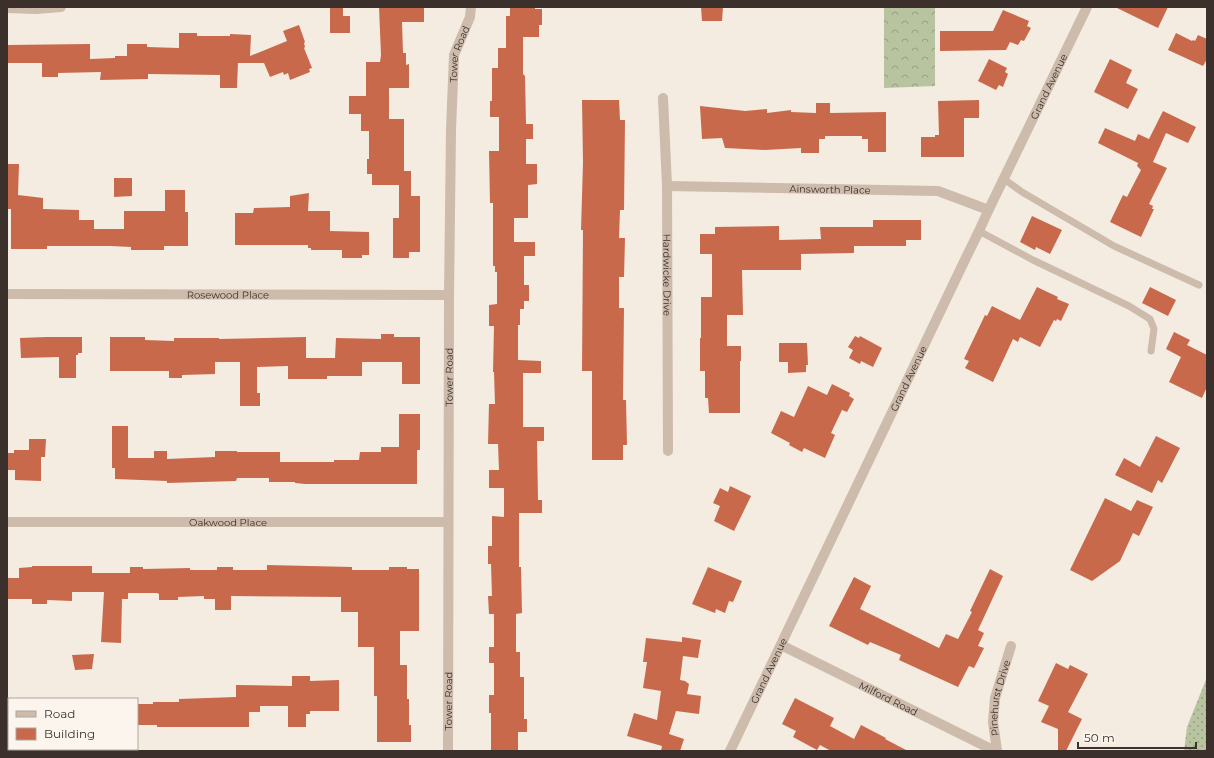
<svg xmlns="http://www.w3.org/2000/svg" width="1214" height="758" viewBox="0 0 1214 758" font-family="Montserrat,sans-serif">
<defs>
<pattern id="green-dots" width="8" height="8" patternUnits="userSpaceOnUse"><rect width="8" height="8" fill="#b8c4a0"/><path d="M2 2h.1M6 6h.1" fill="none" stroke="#97a083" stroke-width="1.8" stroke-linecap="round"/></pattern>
<pattern id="forest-crowns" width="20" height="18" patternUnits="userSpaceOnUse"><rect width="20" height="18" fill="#b8c4a0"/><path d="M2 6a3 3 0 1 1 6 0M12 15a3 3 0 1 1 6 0" fill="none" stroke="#97a083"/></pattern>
</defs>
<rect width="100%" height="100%" fill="#f4ebe1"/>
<path fill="url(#green-dots)" d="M1207,677V751H1184L1187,727Z"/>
<path fill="url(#forest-crowns)" d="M884,7H935V86L884,88Z"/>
<path fill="#c8694b" d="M330,7H343V16H350V33H330Z
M379,7H424V22H402L403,53H406V65L409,64V88H389V119H404V171H411V196H420V252H409V258H393V218H399V185H372V174H367V159H369V131H361V114H349V96H366V62H380L381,55Z
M513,7H535V9H542V25H539V37H523V74L525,76L526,124H533V139H526V164H537V184L528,185V218H514V242H535V256H524V285H529V301H524V309H520V325H518V360L541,361V373H523V427H544V441H537L538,500H542V513H519V567H521L522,613L516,614V652H520V677H524V719H527V732H518V751H491V713H489V695H494V663H489V647H494V614H489L488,596H492L491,564H488V546H492V516L504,517V488H489V470H499L498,444H488L489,404H495L494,372H493L494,326H489V305L497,304V272H495V266H493V203H490L489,151H499V117H490V101H492V68H498V48H506V16H510V8H513Z
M701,7H723L722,21H702Z
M1115,7H1168L1158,28Z
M1003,10L1029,21L1027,26L1031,28L1024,41L1021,40L1018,45L1010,42L1006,50L940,51V31H993Z
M299,25L305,42L304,43L305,47L304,48L312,68L309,69L310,72L290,80L288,73L284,75L283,72L270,77L264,63H238L237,88H220V75L148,74V79L100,80L101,72L58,73V77H42V63H7V45L90,44V59L115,58V56H127V44H147V47L179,48V33H197V36H230V34L251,35L250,56L287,41L283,31Z
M1176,33L1192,41L1193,40L1195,41L1198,35L1207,39V59L1203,66L1168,50Z
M989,59L1007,68L1005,72L1008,74L1003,87L999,85L996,90L978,81Z
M1110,59L1132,70L1126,83L1138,89L1128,109L1094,92Z
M582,100H619L620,120H625L624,210H620L619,238H625L624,277H619V308H624L623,400H626L627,445H623V460H592V371H582L583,230H581L583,163Z
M979,100V118H964V157H921V137H935V135H939L938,101Z
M816,103H830V113L886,112V152H868V139H862V136H825V139H819V153H801V148L765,150L725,148L722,138L702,139L700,106L745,111L767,109V113L791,110V112L816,113Z
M1163,111L1196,127L1188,143L1166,133L1153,162L1167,168L1149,204L1153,206L1152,209H1154L1141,237L1110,222L1123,195L1127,197L1141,170L1137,166L1138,163L1098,143L1105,128L1135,141L1138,134L1149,139Z
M7,164H19L18,195L43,198V209L79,210V220H94V229H124V211H165V190H185V212H188V246H164V250H131V247L111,246H47V249H11V209H7Z
M114,178H132V196L114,197Z
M309,193L308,211H330V231L369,232V255H362V258H342V250H311V248H308V245H235V213H253L254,208L290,207V196Z
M1032,216L1062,230L1050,254L1036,247L1035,250L1020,242Z
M873,220H921V240H906V246H854V253L801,254V270H742L743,315H727V346H741V361H740V413H709L708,398H705V371H700V338H701V297H712V254H700V234H715V227L779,226V240L821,239L820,227H873Z
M1037,287L1058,297L1057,299L1069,304L1061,321L1057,319L1056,321L1054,320L1040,347L1020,337L1018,342L1013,339L993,382L965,368L969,361L964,359L985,315L987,316L992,306L1020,320Z
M1150,287L1176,300L1168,316L1142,303Z
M1174,332L1190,340L1187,345L1207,355V387L1202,398L1169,382L1181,357L1166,349Z
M381,334H394V337H420V384H402V362H362V376H327V379H288V366L257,367V393H260V406H240V362H215V374L182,375V378H169V371H110V337H145V340L174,341V338H219V339L306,337V358H335L336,338L381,339Z
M855,336L859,338L860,336L882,348L873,367L861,361L860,364L849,358L853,350L848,347Z
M46,337H82V353H78V355H76V378H59V357L21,358L20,338Z
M779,343H807L808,365H806V372L788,373V362H779Z
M832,384L850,393L849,396L854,399L847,412L842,410L831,433L835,435L825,458L804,448L802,452L789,445L790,443L771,433L781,411L794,417L808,386L827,395Z
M399,414H420V450H417V484H305L295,483V482H269V478H237L236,481L167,483V481L115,479V468H112V426H128V458H154V451H167V459L215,457V451H237V452H280V462H334V460H359L360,452H381V447H399Z
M1156,436L1180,448L1162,483L1158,480L1152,493L1115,475L1124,458L1140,467Z
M29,439H46L45,457H41V481L15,480V470H7V453H14V450H29Z
M730,486L751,496L734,531L714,521L720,506L713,503L720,488L728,492Z
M1105,498L1131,511L1137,500L1153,507L1139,536L1133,533L1120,561L1092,581L1070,570Z
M267,565L352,567V570H389V567H407V569H419V631H400V665H407V699H409V725H411V742H377V696H374V647H358V612H341V597L231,596V610H215V599H204V596L178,597V600H159V594L157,593H128V599H122L121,643L101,642L104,592H72V601L47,600V604H32V599H8V578H19V568L32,567V566H92V573H130V567H143V569L190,568V570H217V567H233V570H267Z
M708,567L742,581L733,602L729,601L725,613L716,609L715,613L692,604Z
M990,569L1003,576L978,630L984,633L978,646L984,648L974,668L969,666L958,687L899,660L901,655L870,642L868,645L829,626L854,577L871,586L860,609L939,648L946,634L958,639L972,612L970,611Z
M682,637L701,640L698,658L683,656L680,680L685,681L689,684L687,694L701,696L699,714L676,711L669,734L684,739L680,751H661L662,746L627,736L634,713L657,720L661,691L643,688L647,662H643L646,638L682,642Z
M94,654L92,669L75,670L72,655Z
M1056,663L1068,669L1070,665L1088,674L1068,712L1082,719L1066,751H1058V729L1041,722L1049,706L1038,701Z
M292,676H310V681L339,680V711H310V714H306V727H288V706H260V712H249V727H157V725H137V704H153V702H179V699L236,697V685L292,686Z
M795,698L834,718L830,726L854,739L861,725L886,738L885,739L908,751H831L820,745L817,750L793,737L796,731L782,724Z"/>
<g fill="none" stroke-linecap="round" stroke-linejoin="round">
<path stroke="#cdbbac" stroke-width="7" d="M1004,179L1022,192L1114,246L1199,285
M979,231L1033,260L1129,306L1150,319L1154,329L1151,351"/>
<g stroke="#cdbbac" stroke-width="10">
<path d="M7,8L36,9L61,7"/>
<path id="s1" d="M663,98L667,186L668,451"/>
<path id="s2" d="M667,186L938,191L986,209H989"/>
<path id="s3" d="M7,294L449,295"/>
<path id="s4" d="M7,522H448"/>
<path id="s5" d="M781,645L995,751"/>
<path id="s6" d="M448,751L449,295L451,130L454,55L470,17L471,7"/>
<path id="s7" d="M997,751L993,722L995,698L1011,646"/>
</g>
<path stroke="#cdbbac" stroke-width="10" id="s8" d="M730,751L961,268L979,231L989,209L1087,7"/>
</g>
<g text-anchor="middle" stroke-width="3" stroke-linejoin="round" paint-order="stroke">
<g font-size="10" fill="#3b302b" stroke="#fbf5ee">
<text dy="4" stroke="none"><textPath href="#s6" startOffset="698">Tower Road</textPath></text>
<text dy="4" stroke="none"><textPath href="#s8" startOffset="737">Grand Avenue</textPath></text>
<text dy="4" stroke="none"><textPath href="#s2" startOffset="163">Ainsworth Place</textPath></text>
<text dy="4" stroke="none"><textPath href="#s1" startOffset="177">Hardwicke Drive</textPath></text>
<text dy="4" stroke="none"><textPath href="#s3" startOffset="221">Rosewood Place</textPath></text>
<text dy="4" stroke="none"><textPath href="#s6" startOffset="374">Tower Road</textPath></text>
<text dy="4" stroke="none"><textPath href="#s8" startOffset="413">Grand Avenue</textPath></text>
<text dy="4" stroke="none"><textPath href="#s4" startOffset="221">Oakwood Place</textPath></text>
<text dy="4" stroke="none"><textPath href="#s8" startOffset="89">Grand Avenue</textPath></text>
<text dy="4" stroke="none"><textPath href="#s5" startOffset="120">Milford Road</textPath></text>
<text dy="4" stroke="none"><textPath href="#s7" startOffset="54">Pinehurst Drive</textPath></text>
<text dy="4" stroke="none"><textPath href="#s6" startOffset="50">Tower Road</textPath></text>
</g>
</g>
<rect width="1214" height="758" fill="none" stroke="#3b302b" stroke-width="16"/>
<rect x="8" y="698" width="130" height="52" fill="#fbf5ee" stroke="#aea6a0"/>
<rect x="16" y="711" width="20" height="6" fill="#cdbbac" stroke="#aea6a0"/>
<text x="44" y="718" font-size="12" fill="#3b302b">Road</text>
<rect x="16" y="728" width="20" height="12" fill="#c8694b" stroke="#aea6a0"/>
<text x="44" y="738" font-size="12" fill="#3b302b">Building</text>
<path d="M1078 742v6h118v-6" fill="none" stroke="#3b302b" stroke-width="2"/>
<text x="1084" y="742" font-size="12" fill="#3b302b" stroke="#fbf5ee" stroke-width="3" paint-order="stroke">50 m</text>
</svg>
